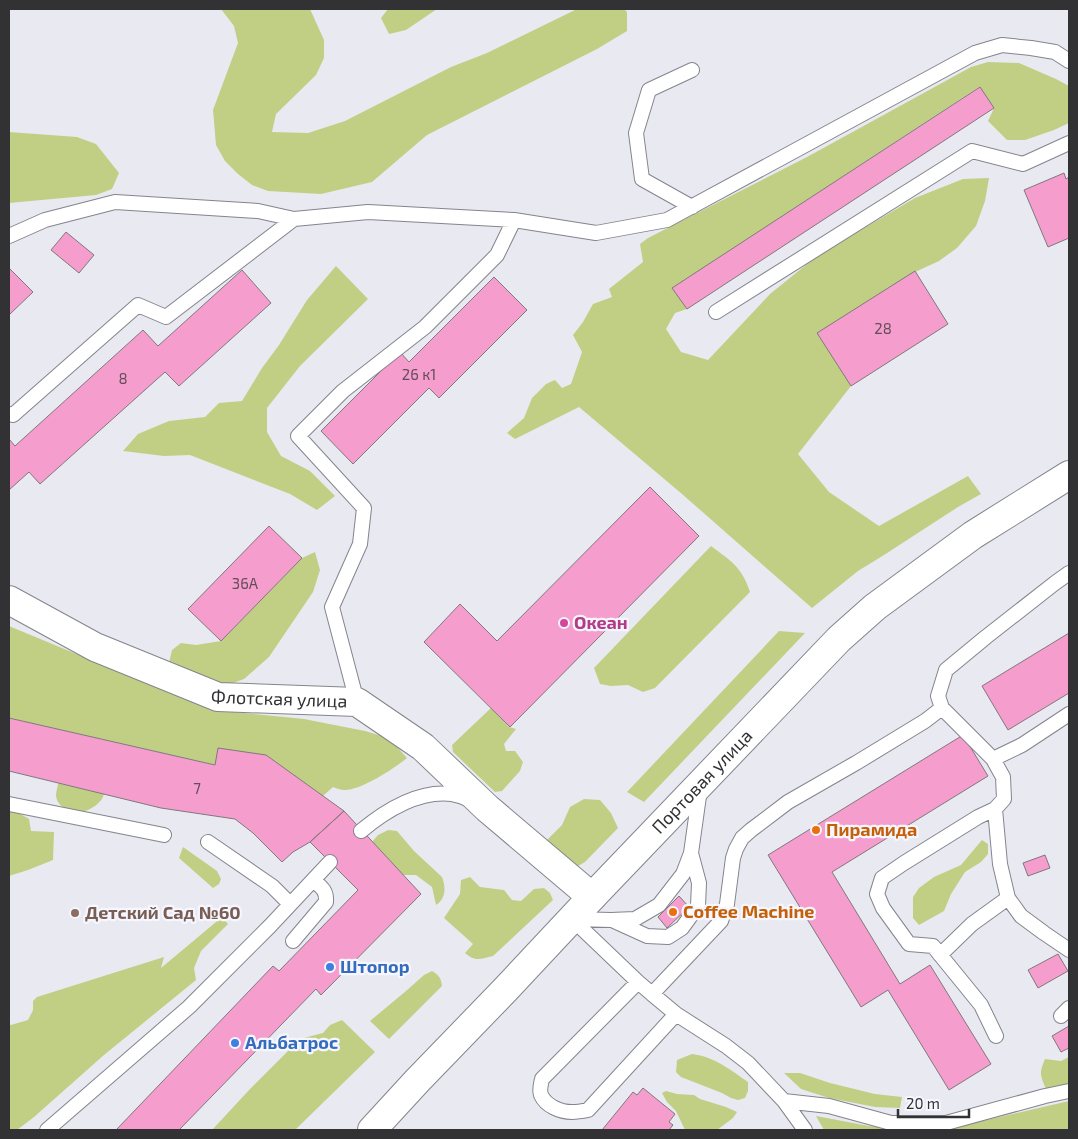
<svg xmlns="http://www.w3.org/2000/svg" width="1078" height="1139" viewBox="0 0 1078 1139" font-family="'Exo 2',sans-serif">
<rect width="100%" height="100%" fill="#e9e9f2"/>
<path fill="#c1cf85" d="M221,9H310L324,40V58L316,75L276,114L272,132L308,133L345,121L451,67L487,53L577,9H624L627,12V31L597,49L427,135L372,182L321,194L268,191L252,185L238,174L225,161L216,145L213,110L238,43L234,26Z
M388,9H437L406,30L389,34L381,18Z
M988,62L1019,63L1056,79L1069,86V123L1054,130L1025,140H1007L988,121L994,108L979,87L673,288L687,309L675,313L666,329L681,352L708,360L770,294L817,256L915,198L963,179L989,178L985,201L976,226L957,248L939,261L915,272L818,333L851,386L798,454L829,492L879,526L968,476L981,494L958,507L884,555L858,571L812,608L682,494L579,407L515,439L507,433L524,418L532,398L546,384L555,380L562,388L571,384L582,352L573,335L583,322L593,304L612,297L609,289L643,262L640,244L648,238L807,157L971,67Z
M9,132L77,137L96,144L119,173L112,189L96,195L9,203Z
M336,266L368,299L300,366L267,408V432L281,456L310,471L335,496L317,510L290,494L190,455L164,456L123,451L138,434L169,421L205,417L219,403L242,401L262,368L279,345L307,300Z
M711,546C731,561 742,567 750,592L655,688L643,692L628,685L611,686L600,684L594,668Z
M315,552L320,570L313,592L269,657L244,679L222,687L168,667L172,650L181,643L196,645L221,641L302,558Z
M9,626L139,680L223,711L304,719L365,731L389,738L407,758C395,768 360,791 344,790C341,790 336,788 333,787L323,796L266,755L215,765L9,718Z
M779,631L805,633L644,802L627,792Z
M491,708L509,727L516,729L504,744L506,751H515L523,762L520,771L502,791L495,792L453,752L452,745Z
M58,783L104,794C102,804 86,813 76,813C67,812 56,804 56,795C56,791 58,787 58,783Z
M584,799L600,800L611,813L618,828L585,862L571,870L544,843L562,825L570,807Z
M9,811L17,812L29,819L31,831L54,832L53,860L28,870L9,876Z
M388,830L397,831L414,851L442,877C446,887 446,899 436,905L432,887L416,875H403L372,842L378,835Z
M982,840L988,844V854L981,862L965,872L951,894L944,911L919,925L913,918V897L919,888L934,877L961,865Z
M183,847L217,871L221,879L219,884L213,888L179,858Z
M470,877L480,887L504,890L512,900L521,901L534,889L544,888L550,893L553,900L493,956C481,959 475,962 465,953L473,944L444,918L460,894L461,880Z
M222,917L228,924L201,951L194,968L196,980L104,1055L34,1117L17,1130H9V1024L11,1025L28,1020L33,1010V1001L37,997L164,957L161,968Z
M432,971C439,975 441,978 442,986L389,1039L370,1021L406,991L424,975Z
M342,1020L375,1052L295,1130H212L250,1089L300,1039L323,1033L330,1025Z
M692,1054C715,1057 729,1069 748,1082V1091L745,1098L738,1100L731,1098L722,1093L681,1077L676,1072L677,1060Z
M1069,1057V1084L1046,1089C1040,1075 1039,1073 1045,1059L1061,1061Z
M784,1073H800L830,1083L875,1094L902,1097L900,1108L875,1107L829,1098L801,1089Z
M666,1091L677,1094L694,1095L700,1099L726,1107L737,1112L733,1118L717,1130H685L676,1111L667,1102L662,1093Z
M1069,1101V1130H936L965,1125Z
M816,1116L869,1126L928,1130H824Z"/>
<path fill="#f59dcc" stroke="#80787c" d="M980,87L994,108L687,309L672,288Z
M1064,173L1066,179L1069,177V238L1048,247L1024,190Z
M66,232L94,255L79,273L51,250Z
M9,268L33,292L9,315Z
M242,270L271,303L179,386L165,372L40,484L29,472L9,490V439L15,446L143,330L158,346Z
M915,271L948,324L851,386L817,333Z
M494,277L527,310L439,398L429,388L353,464L321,431L400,352L409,362Z
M650,487L699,536L510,727L424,642L460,604L497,641Z
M269,526L302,558L221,641L188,609Z
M1069,633V693L1008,730L982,686Z
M9,718L215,765L218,748L266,755L344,811L310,842L293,852L282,862L253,833L235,819L161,808L9,771Z
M963,735L988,776L832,872L900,984L930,965L991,1064L949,1090L888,990L861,1007L768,855Z
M344,811L421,894L321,995L316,989L179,1130H116L273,966L279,971L358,890L310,842Z
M1045,855L1050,868L1028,876L1023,863Z
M679,896L689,907L667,928L658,917Z
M1058,954L1068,971L1038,988L1028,970Z
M1069,1026V1048L1061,1052L1052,1036Z
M643,1088L675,1114L669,1122L673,1125L669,1130H602L633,1092L637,1095Z"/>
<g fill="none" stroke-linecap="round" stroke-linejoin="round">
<g stroke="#84848c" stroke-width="16">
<path id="service" d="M692,207L642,179L636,133L649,90L692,70
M9,236L45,220L115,202L258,211L294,219L368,212L514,220L596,233L667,220L975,53L1002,45L1031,48L1055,52L1069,61
M716,312L972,151L1023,164L1069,143
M9,414L13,415L138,305L166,317L294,219
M357,702L332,607L360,544L364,508L298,436L343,391L425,327L497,255L514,220
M993,759L942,708L938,696L946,670L986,637L1055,583L1069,573
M9,804L164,835
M995,809L1000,864L1008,898L1021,916L1044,933L1069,950
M361,831C385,811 419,790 452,794C458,795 464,797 470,800
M208,842L272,886L290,904
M572,919L638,982L652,994L721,921L727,904L733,858L736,849L742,838L751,830L788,802L856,763L925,721L942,708
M572,919L611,920L635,919L659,905L683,874L691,853L700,789
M614,921L647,936L668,937L682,928L698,906L699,883L691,853
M293,941L326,902C327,890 321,887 313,880
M940,955L972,924L1008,898
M638,982L542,1079C541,1084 539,1090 541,1095C546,1106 560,1112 572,1112C577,1112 583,1111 588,1110L676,1014L726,1046L748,1063L784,1101L829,1106L891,1123H946L1045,1096L1069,1091
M652,994L676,1014
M1061,1016L1069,1008
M996,1036L981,1005L933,946L909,944L883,908L877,894L882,878L904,863L978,817L995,809L1004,799L1003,777L993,759L1022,745L1069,714
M784,1101L805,1130
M47,1130L189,1007L270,926L330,862"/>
</g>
<g stroke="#84848c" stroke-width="30">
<g id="minor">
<path id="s1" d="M9,600L95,647L218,697L357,702L423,747L487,808L592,897"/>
</g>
</g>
<g stroke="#84848c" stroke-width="30">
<g id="tertiary">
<path id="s2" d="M372,1130L417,1081L505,990L592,897L839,639L875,607L973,535L1069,475"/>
</g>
</g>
<use href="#service" stroke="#fff" stroke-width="14"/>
<use href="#minor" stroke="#fff" stroke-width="28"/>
<use href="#tertiary" stroke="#fff" stroke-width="28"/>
</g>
<circle fill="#d1479c" stroke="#f6f6fe" stroke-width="2" cx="564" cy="623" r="5"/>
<g fill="#e8710a" stroke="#f6f6fe" stroke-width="2">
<circle cx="816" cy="830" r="5"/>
<circle cx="673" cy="912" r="5"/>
</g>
<circle fill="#8d6e63" stroke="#f6f6fe" stroke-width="2" cx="75" cy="913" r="5"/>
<g fill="#3f7fe0" stroke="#f6f6fe" stroke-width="2">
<circle cx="330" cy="967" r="5"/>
<circle cx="235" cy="1043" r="5"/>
</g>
<g text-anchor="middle" stroke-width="4.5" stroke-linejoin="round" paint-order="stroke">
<g font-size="15" fill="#634d5b">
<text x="883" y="334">28</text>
<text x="419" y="380">26 к1</text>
<text x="123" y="384">8</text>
<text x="245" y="589">36А</text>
<text x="197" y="794">7</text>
</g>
<g font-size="18" font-weight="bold" fill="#b23c85" stroke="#f6f6fe" text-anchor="start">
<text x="574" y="629">Океан</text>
</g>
<g font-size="18" fill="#323235" stroke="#f6f6fe">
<text dy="6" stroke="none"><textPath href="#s1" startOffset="292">Флотская улица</textPath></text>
<text dy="6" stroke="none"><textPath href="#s2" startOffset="480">Портовая улица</textPath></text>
</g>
<g font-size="18" font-weight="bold" fill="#c56008" stroke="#f6f6fe" text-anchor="start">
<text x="826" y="836">Пирамида</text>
<text x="683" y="918">Coffee Machine</text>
</g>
<g font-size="18" font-weight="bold" fill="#785e54" stroke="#f6f6fe" text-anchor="start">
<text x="85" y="919">Детский Сад №60</text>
</g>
<g font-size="18" font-weight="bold" fill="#366cbe" stroke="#f6f6fe" text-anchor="start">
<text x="340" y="973">Штопор</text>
<text x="245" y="1049">Альбатрос</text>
</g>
</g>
<rect width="1078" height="1139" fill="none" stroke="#323235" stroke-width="20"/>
<path d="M898 1109v8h71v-8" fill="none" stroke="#323235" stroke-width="2.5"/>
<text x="906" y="1109" font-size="15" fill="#323235" stroke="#f6f6fe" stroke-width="4" paint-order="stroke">20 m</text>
</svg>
